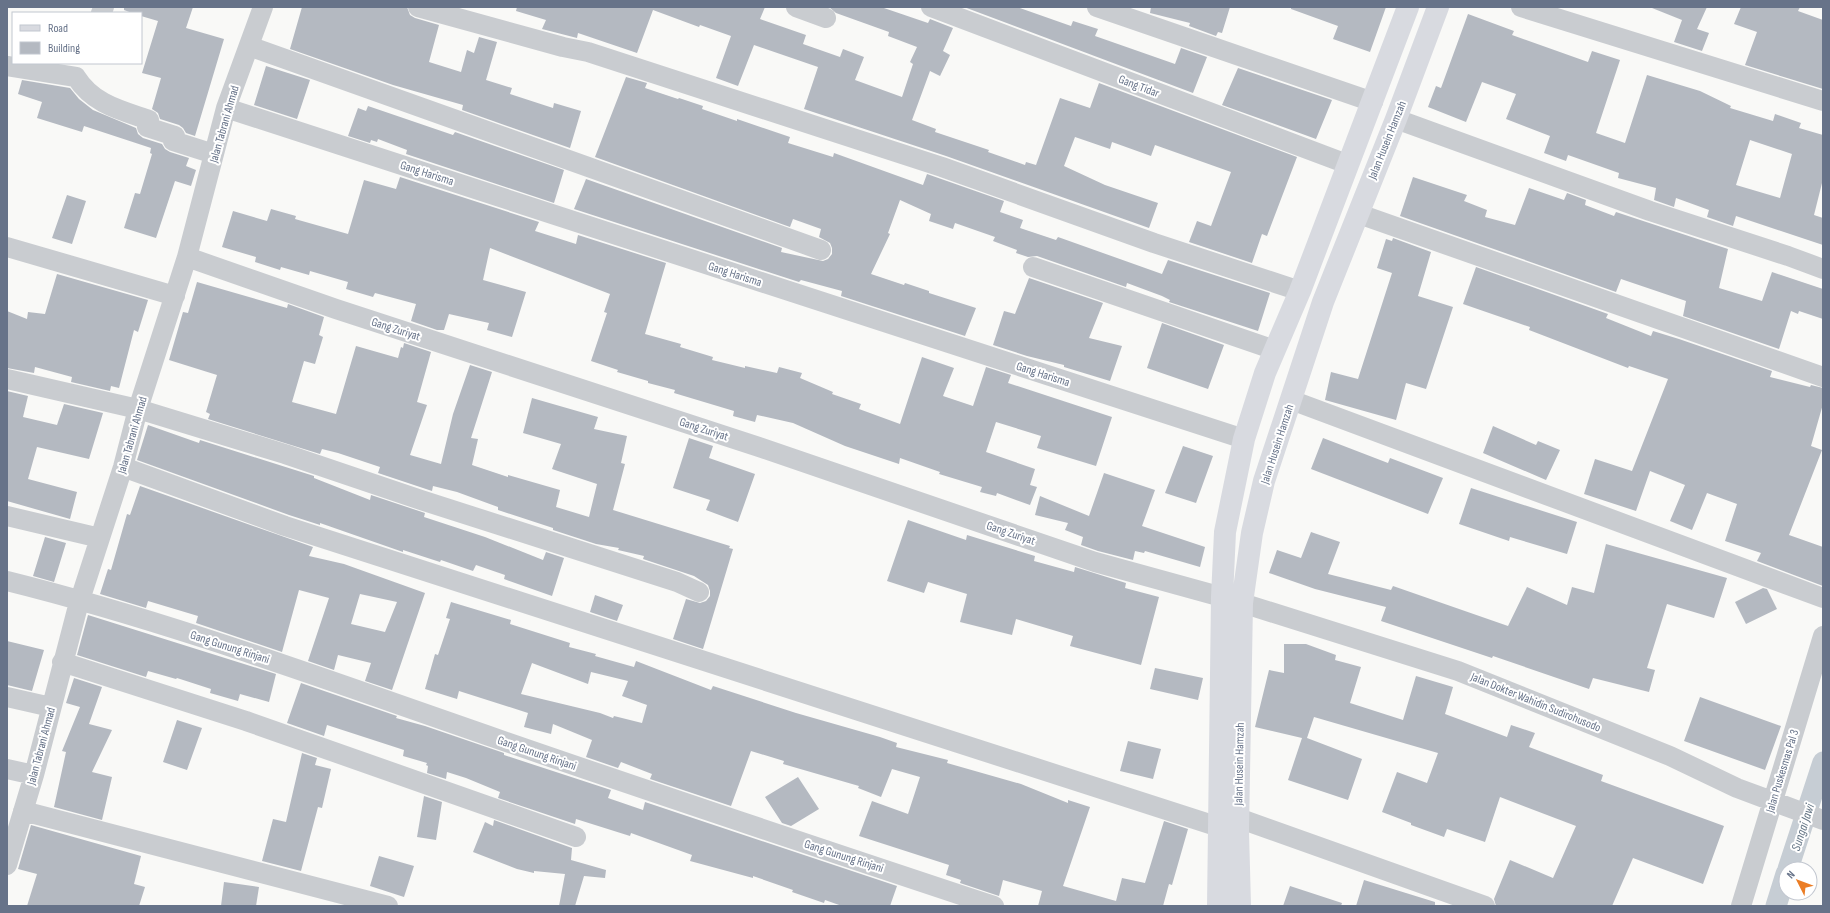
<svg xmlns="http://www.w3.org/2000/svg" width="1830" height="913" viewBox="0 0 1830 913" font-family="'Sofia Sans Condensed',sans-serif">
<rect width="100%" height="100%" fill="#f9f9f7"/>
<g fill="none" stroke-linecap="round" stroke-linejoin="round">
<path stroke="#c6cdd4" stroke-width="21" d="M1788,869L1823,762
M1776,906L1786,874"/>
</g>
<path fill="#b4b9c1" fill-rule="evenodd" d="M124,7H193L186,28L224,39L195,136L186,133L183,128L179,125L160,119L158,113L152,109L161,78L142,73L158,21L141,16V13H132L124,10Z
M302,7H407L410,15L415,18L439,25L429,62L461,72L467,50L474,53L479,37L497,42L486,80L512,88L510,94L553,108L554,103L581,111L570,148L462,110L463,105L393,85L290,49Z
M517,7H765L760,19L806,35L803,44L840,57L843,49L864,57L855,80L902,97L913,64L910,62L917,47L888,36L889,32L836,13L829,7H881L928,23L930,19L953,28L943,51L950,55L940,76L930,71L912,120L936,129L935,132L989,150L988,152L1025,165L1026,162L1036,165L1060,98L1090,108L1099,83L1297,157L1267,236L1262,234L1252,263L1189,242L1197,221L1211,226L1231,172L1155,145L1151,156L1112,142L1110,149L1075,137L1064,166L1105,185L1158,203L1149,228L946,156L804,109L818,67L754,45L738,86L716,78L731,36L700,25L699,27L653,10L637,53L578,33L577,38L542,29L546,20L516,11Z
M964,7H1017L1071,26L1073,21L1098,29L1095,36L1175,64L1181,48L1207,57L1193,93Z
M1151,7H1230L1222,33L1218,32L1216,36L1189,26L1190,23L1150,13Z
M1291,7H1386L1370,52L1333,39L1338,26L1291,9Z
M1652,7H1707L1697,29L1709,33L1702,51L1674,42L1682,20L1652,8Z
M1741,7H1800L1798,11L1823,20V89L1745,65L1757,32L1734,24Z
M1468,14L1514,31L1512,35L1588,62L1592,51L1620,60L1596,133L1625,143L1647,75L1700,91L1731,106L1730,108L1773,121L1775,114L1801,123L1799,128L1823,135V179L1814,215L1823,218V245L1736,216L1733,226L1707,217L1709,210L1676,198L1674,207L1654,200L1656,188L1618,178L1619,173L1568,155L1566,161L1544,153L1550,136L1506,119L1516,94L1482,82L1466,122L1428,107L1436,86L1441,88ZM1750,140L1792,154L1780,198L1736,185Z
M266,66L310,80L297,119L254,105Z
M1238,68L1332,100L1316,139L1222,105Z
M626,77L647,83L645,88L678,99L679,98L703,106L702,109L737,121V119L790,137L788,143L833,157L834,153L923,185L927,174L1004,201L1000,212L1023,220L1020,228L1056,240L1058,237L1162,274L1168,260L1270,293L1258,331L1169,302L1170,300L1162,296L1127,283L1126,287L1037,256L1028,257L1016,253L1017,250L993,241L995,237L955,223L953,229L929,221L931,214L900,200L888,233L890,234L871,274L904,285L905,283L929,291V293L976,308L965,336L841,296L842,291L801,280L799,282L574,209L586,179L782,248L781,252L823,261L828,259L832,254V248L830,243L819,237L821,229L793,219L790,227L595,157Z
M22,80L70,88L79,99L93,110L136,128L138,134L143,138L162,144L165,149L170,152L189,158L186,166L196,170L191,186L175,181L156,238L124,228L135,193L140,194L152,154L150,153L151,148L84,126L82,132L37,118L42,102L18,94Z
M368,106L453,135L455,132L564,170L554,203L406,154L407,150L378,139L377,142L371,140L370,143L348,136L358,108L366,111Z
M400,177L539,222L535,231L576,244L578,235L666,263L645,334L681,344L680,347L713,357L712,360L745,368V366L777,373L779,367L802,373L800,378L833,392L832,394L861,404L859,409L900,424L922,357L954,368L943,396L973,406L986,367L1011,375L1008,383L1112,417L1096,466L1037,448L1041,436L996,422L986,452L1035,469L1030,485L1037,487L1030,505L997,493L996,496L980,492L982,487L939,474L940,472L900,458L899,464L845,446L793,423L757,415L755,422L733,416L734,411L674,393L675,390L648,383V381L617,372L618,370L591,361L607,313L604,312L610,294L490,248L483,280L526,292L512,337L487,330L489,323L449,314L444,330H437L411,321L416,304L375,293L373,297L346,289L348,282L310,271L309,275L281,267L280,270L255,262L256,257L222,247L233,211L267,221L271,209L296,216L295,219L348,234L364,180L396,189Z
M1413,177L1467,195L1464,201L1487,210L1485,217L1515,225L1529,188L1564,200L1567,193L1586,200L1585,205L1614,216L1616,212L1728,249L1719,288L1762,301L1772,272L1823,289V319L1799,311L1798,314L1791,311L1779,349L1683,316L1686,301L1621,279L1616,292L1400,216Z
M67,195L86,201L72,244L52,238Z
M1393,238L1431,252L1418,296L1453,307L1426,389L1406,383L1396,420L1325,400L1331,372L1358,379L1392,273L1377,268L1386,239L1392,241Z
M1476,267L1608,314L1606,318L1651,336L1653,331L1679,339L1772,371L1770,377L1810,387L1811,385L1823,388V404L1811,446L1822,450L1789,535L1823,547V586L1757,561L1761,553L1725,541L1737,504L1707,493L1692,530L1670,521L1685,485L1650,471L1636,511L1584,494L1595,459L1632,471L1668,379L1629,366L1628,368L1529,330L1530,327L1463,304Z
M57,274L148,300L138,332L134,330L119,388L111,386L110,391L71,382L72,377L35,367L34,373L7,368V311L27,319L28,312L45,314Z
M1029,278L1103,303L1089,338L1122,346L1110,381L1064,367V365L1027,356L993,345L1004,311L1015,314Z
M197,282L287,308L288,304L324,317L319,335L323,337L315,364L304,361L292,402L336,414L356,346L398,358L401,347L403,348L404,343L431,352L417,402L427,405L410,455L441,464L453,414L470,365L492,372L471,438L478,439L472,465L508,477V475L560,490L556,507L589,517L597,484L552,469L561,444L523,433L532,398L598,417L594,429L627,436L621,463L625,464L613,510L730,546L729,548L733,549L703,649L673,639L686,599L700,603L706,601L710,596V591L708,585L694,576L643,559L644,556L618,550L619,548L596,544L553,530V528L498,510V507L457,492L433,486L432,491L378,473L380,467L338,453L322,449L320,454L208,419L210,414L206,412L217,375L169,360L183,312L188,313Z
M1162,323L1224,345L1208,389L1147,368Z
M7,391L28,396L23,417L57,425L64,404L103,413L89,459L37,447L28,479L77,492L70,519L7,501Z
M148,425L199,443L200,440L314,476V478L370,500L371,495L425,513L424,517L485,537L543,560L546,552L564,558L552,596L504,579L505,575L476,565L473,571L441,560L440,562L403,550V552L320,523V525L289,515L137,460Z
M1493,426L1536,445L1538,441L1560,450L1546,480L1483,453Z
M689,438L713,446L709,458L755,474L738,522L706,510L710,500L673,488Z
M1323,438L1388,463L1390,458L1443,478L1428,514L1311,469Z
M1183,446L1213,456L1196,503L1165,493Z
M1104,473L1155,490L1142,526L1205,547L1200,567L1145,551L1144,553L1135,551L1133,560L1098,551L1081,545L1083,537L1065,530L1068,523L1035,515L1040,496L1089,516Z
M140,486L313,547L309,556L344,564L425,593L392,690L365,681L371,663L338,655L334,670L308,661L329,598L299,590L282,652L196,623L198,616L148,601L146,608L100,594L108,569L111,570L127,514L130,515ZM360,594L397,602L385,632L351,624Z
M1471,488L1577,522L1567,554L1510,537L1509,541L1459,524Z
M908,520L966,540L967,535L1035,556L1034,561L1074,572L1075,567L1126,583L1125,588L1159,597L1141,665L1070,646L1073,636L1016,619L1012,635L960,622L967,594L928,582L924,593L887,581Z
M1311,532L1340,542L1328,574L1391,590L1393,586L1508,626L1527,587L1567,605L1572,587L1594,593L1606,544L1727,578L1714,618L1667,604L1647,668L1655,670L1649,692L1593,678L1589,689L1493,656L1492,658L1381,621L1386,607L1315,589L1269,573L1277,550L1301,558Z
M45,537L66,543L54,582L33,576Z
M1763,588L1767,589L1777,609L1746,624L1735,602Z
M595,595L623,605L617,621L590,612Z
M451,602L511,620L510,624L570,643L569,647L596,654L595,656L634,667L636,661L711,690L713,686L796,713L880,737L897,743L896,747L948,760L947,763L1021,784L1068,803V800L1090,807L1063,886L1116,901L1122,878L1145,883L1164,821L1188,829L1172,885L1169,884L1163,906H1038L1042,891L1003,880L999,896L960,883L961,880L946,875L949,865L859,836L872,801L908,814L920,777L892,769L881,797L858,788L859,786L783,764L784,761L751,751L731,806L650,779L652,774L621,762L618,768L586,757L592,740L553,724L551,734L524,727L528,713L459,691L457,699L425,689L435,654L438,655L450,619L446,618ZM532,663L588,684L591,672L628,681L622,696L647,705L642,723L614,716L613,718L600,713L521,694Z
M88,615L276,674L269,702L240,694L238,701L210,693L211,689L177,678L176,679L148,671L146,677L77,655Z
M7,641L44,650L32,691L7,685Z
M1284,644H1306L1336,655L1335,660L1361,667L1350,703L1403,720L1416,676L1453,687L1445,714L1507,737L1511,725L1535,733L1529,747L1603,775L1601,781L1724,826L1703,884L1633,858L1612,906H1496L1494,899L1510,860L1553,878L1576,826L1500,797L1485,842L1447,829L1444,837L1411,825V823L1382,812L1397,772L1427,783L1438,753L1314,717L1307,738L1362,759L1348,800L1288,780L1302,738L1255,727L1269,670L1284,673Z
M1155,668L1203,678L1198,700L1150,689Z
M74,678L102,687L89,724L112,730L92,772L112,777L102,820L54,807L66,752L62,751L80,707L66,703Z
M301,683L397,716L396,718L425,726L504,753V755L611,790L608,798L643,810L645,802L897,886L890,906H842L825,900L824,903L792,892L793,890L753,876V878L690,861L692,855L631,833L630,836L576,819L575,824L498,798L500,792L466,778L447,772L446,779L427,773L428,766L426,765L427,763L403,756L404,750L327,725L324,736L287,723Z
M1700,697L1781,726L1765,770L1684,741Z
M177,720L202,728L187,770L163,762Z
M1128,741L1161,749L1153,779L1120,771Z
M302,753L317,758L315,765L331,769L322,808L318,807L301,871L262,861L273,819L286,822Z
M798,777L819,809L791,826L782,823L765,797Z
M424,796L442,802L436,840L417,837Z
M494,820L572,848L571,860L606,870L605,878L584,876L575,906H559L565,874L534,871V873L517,869L473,852L485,822L493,826Z
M31,825L141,856L134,884L145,887L139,906H27L37,874L18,869Z
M379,856L414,866L404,897L370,886Z
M1364,880L1435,902V906H1356Z
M224,882L259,887L256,906H221Z
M1290,886L1342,903L1341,906H1283Z"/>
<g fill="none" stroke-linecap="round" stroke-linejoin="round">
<path stroke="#c9ccd0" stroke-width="20" d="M418,7L563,47L588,52L942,167L1154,243L1300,291
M796,7L826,18
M931,7L1347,164
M1097,7L1373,102
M1521,7L1823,101
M101,13L104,7
M249,46L821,250
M7,66L76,77C93,104 120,110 149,120L147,127L175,136L173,141L214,154
M226,108L1244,439
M1396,119L1650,211L1788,256L1823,269
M1359,214L1823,377
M7,247L175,296
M187,257L336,309L759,447L1095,562L1222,597
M1033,267L1275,350
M7,379L138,409L285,454L421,500L677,582L699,592
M1291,400L1823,598
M123,467L285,526L1219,827
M7,516L100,538
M7,581C164,620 316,676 469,729C644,790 819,848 994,906
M1242,603L1458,671L1670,756L1737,788L1823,820
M62,662L246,721L576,837
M7,697L51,707
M7,769L34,775
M23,811L388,906
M1238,818L1485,906
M7,865L34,775L78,606L123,467L138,409L187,257L226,108L263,7
M1741,906L1823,636"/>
<path stroke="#d8dae0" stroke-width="22" d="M1218,906L1222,597L1225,532L1244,439L1265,373L1300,291L1408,7
M1240,906L1238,831L1242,603L1252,533L1264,481L1323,302L1396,119L1438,7"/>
</g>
<g text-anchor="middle" stroke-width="4" stroke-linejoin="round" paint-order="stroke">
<g font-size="12" fill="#677389" stroke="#fff">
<text transform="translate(1139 86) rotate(21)" y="4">Gang Tidar</text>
<text transform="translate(224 124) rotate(-74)" y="4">Jalan Tabrani Ahmad</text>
<text transform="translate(1387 140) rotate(-68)" y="4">Jalan Husein Hamzah</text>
<text transform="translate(427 173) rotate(18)" y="4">Gang Harisma</text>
<text transform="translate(735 274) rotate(18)" y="4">Gang Harisma</text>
<text transform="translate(396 329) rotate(18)" y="4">Gang Zuriyat</text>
<text transform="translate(1043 374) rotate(18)" y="4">Gang Harisma</text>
<text transform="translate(704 429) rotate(18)" y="4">Gang Zuriyat</text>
<text transform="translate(132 435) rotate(-74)" y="4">Jalan Tabrani Ahmad</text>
<text transform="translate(1277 444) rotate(-72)" y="4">Jalan Husein Hamzah</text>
<text transform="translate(1011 533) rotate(19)" y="4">Gang Zuriyat</text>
<text transform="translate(230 647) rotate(18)" y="4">Gang Gunung Rinjani</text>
<text transform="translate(1536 702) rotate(22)" y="4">Jalan Dokter Wahidin Sudirohusodo</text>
<text transform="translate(41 746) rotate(-75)" y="4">Jalan Tabrani Ahmad</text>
<text transform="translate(537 753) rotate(19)" y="4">Gang Gunung Rinjani</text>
<text transform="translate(1239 764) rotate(-89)" y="4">Jalan Husein Hamzah</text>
<text transform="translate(1782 771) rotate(-73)" y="4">Jalan Puskesmas Pal 3</text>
<text transform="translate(844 856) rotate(18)" y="4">Gang Gunung Rinjani</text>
</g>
<g font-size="13" font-style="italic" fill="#637484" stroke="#fff">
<text transform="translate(1802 827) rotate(-72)" y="5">Sungai Jawi</text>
</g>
</g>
<rect width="1830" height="913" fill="none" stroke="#677389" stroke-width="16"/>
<rect x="12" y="12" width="130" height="52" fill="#ffffff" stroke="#c2c7d0"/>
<rect x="20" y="25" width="20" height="6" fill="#d8dae0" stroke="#c2c7d0"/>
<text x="48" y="32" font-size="12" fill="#677389">Road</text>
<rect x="20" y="42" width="20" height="12" fill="#b4b9c1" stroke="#c2c7d0"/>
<text x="48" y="52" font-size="12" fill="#677389">Building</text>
<g transform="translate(1798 881) rotate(312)"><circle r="19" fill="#ffffff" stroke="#c2c7d0"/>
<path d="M0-3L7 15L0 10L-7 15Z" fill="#eb7d25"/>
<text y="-6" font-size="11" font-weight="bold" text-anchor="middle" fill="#677389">N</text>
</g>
</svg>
